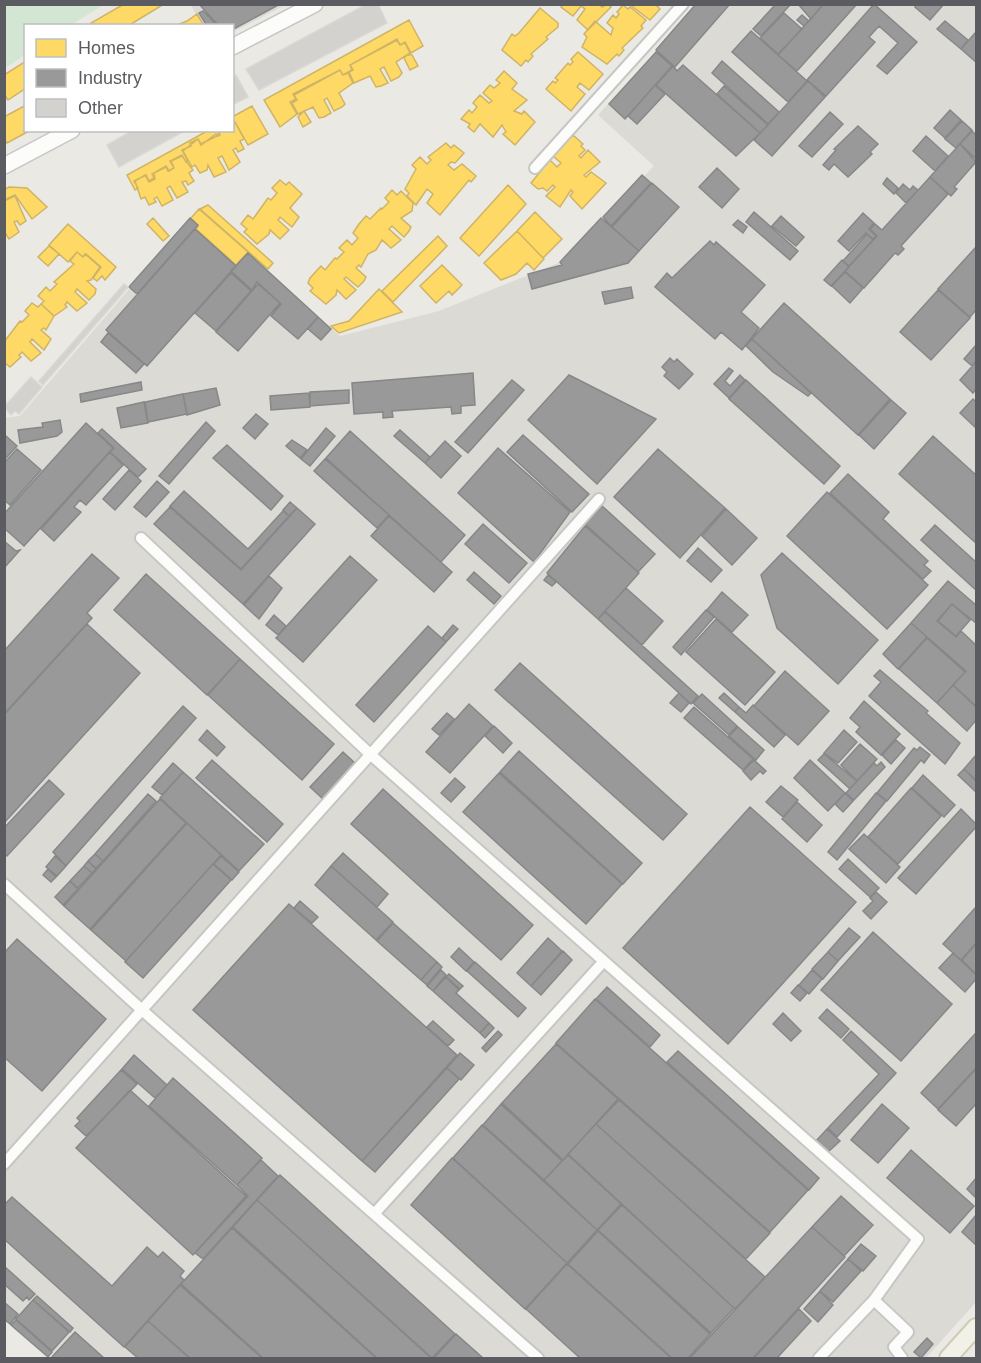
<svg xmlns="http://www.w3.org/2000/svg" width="981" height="1363" viewBox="0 0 981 1363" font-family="Helvetica,sans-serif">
<rect width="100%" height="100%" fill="#eae9e4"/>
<path fill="#dbdad5" d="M191,5H285L233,32L232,26L201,25Z
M699,5H976V1302L926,1358H55L5,1315L4,418L20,416L199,208L340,336L439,311L558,263L654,166L598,115Z"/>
<path fill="#d3e5d3" d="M18,4H103V5L71,25L26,26L25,55L5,68V5L14,7Z"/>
<path fill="#ffd966" stroke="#ceb464" stroke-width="1.5" d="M124,4H164L128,26H92L91,23Z
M563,4H599L602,7L608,4L611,7L588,30L577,20L585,9L581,6L573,16L561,7Z
M629,4H655L660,9L650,20Z
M623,5L628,9L630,7L646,20L641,26L643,28L622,48L624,50L619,56L617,54L607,64L582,47L587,37L584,34L595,21L611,35L613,28L607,23L613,15L616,18L619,14L617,12Z
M540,8L558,23V27L546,37L548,39L531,54L533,56L528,62L526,60L521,66L502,50L512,34L515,36L519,33Z
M197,14L204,26H175L187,21Z
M409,20L423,46L411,53L405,42L400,45L397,39L350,65L352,70L343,75L340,70L293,94L296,99L290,102L297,114L280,127L264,100Z
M397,40L400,45L405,43L410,53L396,62L402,73L399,77L391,81L384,67L380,69L388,83L381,86L376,87L370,76L354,83L349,72L353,70L350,65Z
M578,52L603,74L589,90L580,83L577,87L585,94L571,111L546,89L553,81L555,83L558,80L555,78L568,63L570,65L573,62L571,59Z
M407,55H412L418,66L410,70L404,58Z
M26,61V88L8,100L4,94V75Z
M340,70L343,75L348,73L353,83L339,93L345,104L342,107L334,111L327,98L324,100L331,113L324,117L319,118L313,107L298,114L292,103L297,100L294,95Z
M504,71L517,83L512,89L527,100L514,111L522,114L524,111L535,122L515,145L503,134L506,132L502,125L493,137L480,124L474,132L468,127L470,124L461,119L469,110L472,113L477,107L473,103L480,95L489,103L492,101L483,93L490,85L494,88L500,83L496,80Z
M26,105V130H31L7,143L4,138V117Z
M252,106L268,134L248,145L235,122L232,123V117Z
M304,111L311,122L303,127L298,117Z
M235,122L244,139L240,141L244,149L238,152L236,148L233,150L240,162L229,170L222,156L218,158L226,172L214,177L208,165L207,170L200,173L195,165L192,167L183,151L198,139L201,145L216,134L218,136L220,135L218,130H232Z
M209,130H217L219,135L201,144L198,139L190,143L191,146L182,150L188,161L186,162L182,155L170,161L174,168L169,171L166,166L152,174L154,178L149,181L146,175L134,181L138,188L135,190L127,175Z
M573,135L583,144L581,146L585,150L579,156L581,158L588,150L600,162L584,175L586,177L591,172L606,183L582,209L570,196L573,192L571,190L560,207L546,196L555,187L553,185L547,191L543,188L538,189L531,183L550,160L557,167L561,163L553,156Z
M446,143L451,148L454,145L464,153L455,163L451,162L448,165L454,170L462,164L476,176L471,182L469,180L440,215L427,203L433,194L427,189L416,205L407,196L409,193L405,189L416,169L412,165L420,157L427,164L431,160L428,157Z
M182,156L193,170L189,173L194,181L188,185L186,181L182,182L188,192L177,198L170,186L167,188L173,200L162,206L157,197L154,199L156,202L149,205L145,197L141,199L135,181L145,175L149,182L155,179L154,173L166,167L168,171L174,168L171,161Z
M280,180L286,185L289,182L302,194L290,208L299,217L292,227L280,217L278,220L289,230L280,239L270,230L269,234L257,244L244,232L247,229L241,224L248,215L253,219L268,198L271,200L277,193L272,188Z
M508,185L526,204L479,256L460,238Z
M9,187L27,188L47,207L32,219L15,195L4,200V190Z
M392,190L397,195L401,191L413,203L412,211L401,218L411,227L409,231L404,237L392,226L389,229L401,240L391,248L382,240L376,250L368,254L361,267L359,265L356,268L366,277L364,281L358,287L346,277L344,279L356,290L346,299L337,290L336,295L326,304L310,291L313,288L308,283L310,278L321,266L325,270L335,258L337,259L344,252L339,248L347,240L352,245L358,238L353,233L359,224L366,216L370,219L381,208L382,209L389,202L385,198Z
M15,196L26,221L20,225L17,221L14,222L19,232L9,239L4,231V201Z
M208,205L273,263L268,269L200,209Z
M199,209L248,252L236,265L196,229L198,226L191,218Z
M535,212L562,239L543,258L517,231Z
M153,218L169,236L163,241L147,224Z
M68,224L116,267L105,280L102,276L97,281L93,278L101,267L86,254L83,257L77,252L68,262L49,245Z
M517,231L544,259L534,270L527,263L516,274L501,280L484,263Z
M438,236L447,246L393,302L382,291Z
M49,246L59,254L48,266L38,257Z
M77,252L83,257L85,254L100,267L91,280L87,281L96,289L95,294L89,300L77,289L75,292L87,303L77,311L67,302L65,305L67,307L54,316L41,304L44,301L38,296L46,287L50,291L57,284L54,282L74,264L70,261Z
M442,265L462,285L452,295L449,291L436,303L420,286Z
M379,289L402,312L339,333L331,326L349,321Z
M32,303L38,307L41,304L54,316L46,330L44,328L41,330L51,339L44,350L32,339L30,342L41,353L31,361L22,352L19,355L21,357L10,367L4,362V342L20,321L22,322L29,315L25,311Z"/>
<path fill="#999" stroke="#868788" stroke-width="1.5" d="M199,4H280L232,30V26H219Z
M696,4H730L675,67L656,50Z
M776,4H791L761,36L753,29Z
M798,4H823L811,19Z
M824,4H857L797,71L778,55Z
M874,4L917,42L887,74L877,66L898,43L879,26L869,37L875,42L826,96L807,80Z
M917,4H944L930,20L915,7Z
M203,11L213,21L216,26H207L199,13Z
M784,13L802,29L778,54L760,38Z
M802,15L809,21L804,26L797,20Z
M945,21L968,40L961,49L937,29Z
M751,31L807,81L788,102L732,52Z
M976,32V62L961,49Z
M656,52L672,66L625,119L609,104Z
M722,61L779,112L768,124L712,73Z
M683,65L760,133L736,156L656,85L673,66L677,71Z
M808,81L825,97L772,156L754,140Z
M655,85L665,94L637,124L628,116Z
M724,86L768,125L760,133L717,94Z
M950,110L961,120L945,138L934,128Z
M830,112L843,124L812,157L799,146Z
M962,121L972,130L956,148L945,139Z
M858,126L878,144L870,152L872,154L848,177L834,164L829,170L823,165L836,150L834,149Z
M972,131L976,135V159L960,144Z
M926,136L948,156L935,171L913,151Z
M960,144L976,162L954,187L957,189L951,196L930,177Z
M717,168L739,189L722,208L699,187Z
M642,175L651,183L611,226L603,217Z
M930,177L948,194L901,246L904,249L898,255L895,253L864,288L845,271L877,236L870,229L875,224L882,230Z
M887,178L898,188L894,194L883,184Z
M652,183L679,207L639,251L612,227Z
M903,184L910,190L913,186L918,190L906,203L896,193Z
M754,212L798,251L790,260L746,222Z
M863,213L874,223L869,229L876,236L873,239L866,233L849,251L838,241Z
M781,216L804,237L796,246L772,226Z
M190,218L198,225L137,294L129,287Z
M601,218L639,251L628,263L532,289L528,274L562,265L560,262Z
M738,220L747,227L743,233L733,225Z
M195,229L236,266L147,366L106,330Z
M867,234L873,240L849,266L843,261Z
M710,241L714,245L716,242L765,285L741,312L759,328L742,350L721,332L715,339L655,287L667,273L672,278Z
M976,247V310L970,317L938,289Z
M248,253L318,317L298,339L271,316L281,304L257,282L252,290L231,271Z
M842,260L849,267L831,286L824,280Z
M845,272L863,288L850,303L832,286Z
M231,273L251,291L216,331L195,313Z
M258,284L280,303L238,351L216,332Z
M631,287L633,298L605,304L602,292Z
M938,290L970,318L931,360L900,332Z
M784,303L890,399L858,435L752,339Z
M318,317L331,329L321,340L308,329Z
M108,333L144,364L136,373L101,342Z
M752,339L811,393L808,396L773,372L746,346Z
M976,345V361L972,366L964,359Z
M670,358L674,362L677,359L693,374L679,389L664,376L667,372L662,367Z
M976,362V389L973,393L960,380Z
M729,368L733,371L725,381L730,386L740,375L745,380L729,398L714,384Z
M473,373L475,405L461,406V413L452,414L451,407L392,411L393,417L383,418V412L354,414L352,383Z
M569,375L656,419L597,484L528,420Z
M512,380L524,390L468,453L455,442Z
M746,380L840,466L824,484L729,399Z
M141,382L142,390L81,402L80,394Z
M216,388L220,405L187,415L183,394Z
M349,390V403L310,406V392Z
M309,393L310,407L271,410L270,396Z
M183,394L187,414L148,422L145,402Z
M973,399L976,402V428L960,413Z
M891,400L906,413L874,449L859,435Z
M144,402L148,423L121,428L117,408Z
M256,414L268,424L255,439L243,428Z
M60,420L62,432L57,436L20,443L18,430L43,427L42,423Z
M206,422L215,431L169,484L159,476Z
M86,423L113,448L24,546L4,528V514Z
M326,428L335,436L310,466L301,459Z
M102,429L146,469L138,477L110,452L114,448L98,433Z
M400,430L430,457L425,463L394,436Z
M350,431L465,535L441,562L326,458Z
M523,435L589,494L572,512L507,452Z
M6,436L17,446L4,460V438Z
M933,436L976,475V543L899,474Z
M292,440L307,450L300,458L286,446Z
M445,441L461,456L441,478L425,463Z
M227,445L283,496L271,510L213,458Z
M498,448L570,512L534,562L458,493Z
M17,449L41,470L10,505L4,500V463Z
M658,449L725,508L680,558L614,497Z
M110,452L123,465L86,505L80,500L74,507L81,512L54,541L41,529Z
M325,459L389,515L377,528L314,471Z
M129,470L141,481L115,510L103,499Z
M848,474L889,512L883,519L928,561L924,565L931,571L923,579L830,493Z
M157,481L169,492L146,517L134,507Z
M184,491L248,549L283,511L289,516L241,569L170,506Z
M827,492L928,585L887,629L787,536Z
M290,502L297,508L289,516L283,510Z
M602,506L655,554L638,572L585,524Z
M170,507L241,570L297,508L315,524L243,604L154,524Z
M726,509L757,538L732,565L702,536Z
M389,516L452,572L434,592L371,536Z
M483,524L527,563L509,583L465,544Z
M935,525L976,562V590L921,540Z
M585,526L639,573L598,619L547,573Z
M4,541L16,551L20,550L4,568Z
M698,548L722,570L711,582L687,561Z
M782,553L878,640L838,684L777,628L761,575Z
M92,554L119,578L87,613L92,618L4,714V651Z
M350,556L377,580L303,662L276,638Z
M474,572L501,596L494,604L467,580Z
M146,574L240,659L207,695L114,610Z
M548,575L556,582L552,586L544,580Z
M269,576L282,588L259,619L244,605Z
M948,581L976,605V623L952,604L937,621L956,637L961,631L976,645V706L953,685L966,671L911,623Z
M626,588L663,621L642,645L605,611Z
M722,592L748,615L732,632L707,610Z
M952,604L970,620L956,636L938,621Z
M706,610L714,617L681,655L673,647Z
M605,612L698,696L691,704L598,619Z
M274,615L286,626L278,635L266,625Z
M716,619L775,672L745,705L686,652Z
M911,623L927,637L898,669L883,654Z
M87,624L140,673L4,823V715Z
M453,625L458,629L446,642L442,638Z
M428,626L446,642L374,722L356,705Z
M927,638L965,672L937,703L899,669Z
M240,659L334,744L302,780L208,695Z
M520,663L687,814L663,840L495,690Z
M880,670L928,711L926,713L960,743L945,764L869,696L881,682L874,676Z
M785,671L829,711L798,745L754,706Z
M953,685L976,707V720L967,731L937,703Z
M679,693L689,703L681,712L670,703Z
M724,693L739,707L735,712L719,698Z
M702,694L737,726L729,735L693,703Z
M864,701L900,734L881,755L856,732L860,727L850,718Z
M469,704L493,726L450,773L426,752Z
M753,705L785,735L774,747L735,712L739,707L746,713Z
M183,706L196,718L66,866L53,852Z
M694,707L753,759L743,770L684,718Z
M447,713L454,719L439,735L432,729Z
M494,726L512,743L503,753L485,736Z
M738,727L764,750L756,760L729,736Z
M207,730L225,747L217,756L199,740Z
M844,730L857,742L838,763L824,753Z
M896,740L905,748L891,764L882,755Z
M860,744L877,759L857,781L841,765Z
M920,747L930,755L924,763L921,760L887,801L877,793L914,748L917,750Z
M519,751L642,863L623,884L500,772Z
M343,752L356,764L323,799L310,787Z
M824,754L857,781L850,789L818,760Z
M976,755V780L964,769Z
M212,760L283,824L267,842L196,778Z
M754,760L766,771L763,774L760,771L751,780L743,771Z
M810,760L845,793L828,811L794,778Z
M881,762L885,767L854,800L846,793L874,763L877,766Z
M173,763L183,772L162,795L152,787Z
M964,769L976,781V792L958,775Z
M183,772L264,844L239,871L160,798Z
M499,773L622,884L586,924L463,812Z
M923,775L955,805L944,817L912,788Z
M455,778L465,787L451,802L441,793Z
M49,780L64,794L7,856L4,853V828Z
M781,786L798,800L783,817L766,802Z
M911,788L941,816L898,864L868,837Z
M383,789L533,925L501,960L351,824Z
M845,793L853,801L843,812L835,804Z
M876,793L886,801L837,860L828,852Z
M148,794L156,801L103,861L95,854Z
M160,799L186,823L90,929L64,906Z
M797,802L822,825L807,842L782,819Z
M750,807L856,902L728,1044L623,948Z
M961,809L976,824V827L916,894L898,878Z
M187,823L221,855L126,961L91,930Z
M864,834L900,867L886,883L849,849Z
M343,853L388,894L377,907L331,866Z
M95,854L103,861L96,868L88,861Z
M55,856L66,866L57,876L46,867Z
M221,856L239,872L232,880L214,864Z
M848,859L879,888L870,897L839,869Z
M88,861L96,869L92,873L84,866Z
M213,864L231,880L143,978L125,962Z
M84,866L92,873L78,888L70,881Z
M331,866L393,922L376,940L315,885Z
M48,869L56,877L51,882L43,875Z
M70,881L78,889L63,905L55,897Z
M876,892L887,902L871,919L863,911L873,901L870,898Z
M300,901L318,917L312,923L294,908Z
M289,904L457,1055L362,1161L193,1010Z
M976,907V943L961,960L943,944Z
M393,923L437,962L421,980L377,941Z
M849,928L860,937L838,961L828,952Z
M873,932L952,1004L901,1061L821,990Z
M548,938L562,951L531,986L517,973Z
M17,939L106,1019L42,1091L4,1057V953Z
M976,944V974L962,960Z
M459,948L474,962L466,971L451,957Z
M563,951L572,960L541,995L531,986Z
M828,952L838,961L823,979L812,969Z
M953,953L976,975V979L965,992L939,968Z
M437,962L442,967L427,985L421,980Z
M475,962L526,1008L518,1017L467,971Z
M441,970L446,975L433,991L427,986Z
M812,970L822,979L809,994L799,985Z
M449,974L463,986L460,989L446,977Z
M446,977L459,990L456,993L489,1023L480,1033L433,991Z
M798,985L807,993L800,1001L791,993Z
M607,987L660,1035L650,1047L596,999Z
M595,999L808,1190L770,1232L556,1043Z
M827,1009L849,1029L841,1038L819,1018Z
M783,1013L801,1031L791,1041L773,1024Z
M433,1021L454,1040L448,1046L427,1027Z
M489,1023L494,1028L485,1038L480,1033Z
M498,1031L502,1035L486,1052L482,1048Z
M851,1031L896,1073L837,1137L828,1128L879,1074L843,1040Z
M976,1033V1068L938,1109L921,1093Z
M556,1044L618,1099L563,1160L502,1103Z
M678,1051L819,1178L809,1190L667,1062Z
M460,1053L474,1065L461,1080L447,1068Z
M134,1055L167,1085L155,1098L122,1069Z
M447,1068L459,1079L375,1172L362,1161Z
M976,1069V1104L956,1126L938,1110Z
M121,1070L137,1084L86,1136L75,1126L80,1121L77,1118Z
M173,1078L262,1158L237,1185L149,1106Z
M130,1090L246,1196L193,1255L76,1148Z
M619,1100L770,1233L746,1259L596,1124Z
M501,1104L562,1161L544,1180L483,1125Z
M882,1104L909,1128L878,1163L851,1140Z
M596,1124L765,1277L735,1309L568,1154Z
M482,1125L597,1230L567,1263L453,1158Z
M827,1129L840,1141L828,1152L816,1141Z
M911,1150L974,1206L950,1233L887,1178Z
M568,1155L621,1204L597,1230L544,1180Z
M452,1158L567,1263L525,1309L411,1205Z
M261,1160L278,1176L203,1259L195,1253L248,1196L237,1185Z
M280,1175L455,1334L432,1358L257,1200Z
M976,1178V1198L967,1189Z
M841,1196L873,1225L844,1256L812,1227Z
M12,1197L112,1286L147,1247L158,1257L163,1252L184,1271L180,1276L184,1280L124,1347L4,1239V1205Z
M257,1200L431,1358H377L233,1227Z
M622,1205L734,1308L711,1333L598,1230Z
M976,1215V1245L962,1232Z
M812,1227L845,1257L753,1358H690Z
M232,1228L376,1358H263L181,1284Z
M598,1231L710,1334L688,1358H672L568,1264Z
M861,1244L876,1256L863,1271L848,1259Z
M848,1259L861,1271L833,1302L820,1291Z
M567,1264L671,1358H580L526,1309Z
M4,1266L35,1294L29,1300L27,1297L23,1301L4,1284Z
M180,1285L262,1358H190L148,1321Z
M820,1291L833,1305L818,1322L804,1309Z
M37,1296L73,1328L70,1332L33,1300Z
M33,1300L69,1332L52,1351L16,1319Z
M4,1302L18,1314L10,1324L4,1319Z
M799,1309L811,1321L777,1358H754Z
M16,1320L52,1352L48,1357L11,1325Z
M148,1321L189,1358H138L125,1347Z
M75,1332L104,1358H51Z
M456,1334L483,1358H434Z
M927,1338L933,1344L921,1358L914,1352Z"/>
<path fill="#d3d2cf" stroke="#d9d8d4" stroke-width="1.5" d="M367,4H378L387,23L259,90L246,69Z
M236,75L248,97L232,105V77Z
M133,130H186L119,167L107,145Z
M124,284L128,287L43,385L39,381Z
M31,377L42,387L19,414L15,411L11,415L4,407Z"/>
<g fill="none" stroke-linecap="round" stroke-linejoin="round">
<g stroke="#c6c6c4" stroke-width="14">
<path id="street" d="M535,168L683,4
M141,538L371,755L918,1239L874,1300L819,1358
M4,884L143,1011L538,1358
M4,1164L599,499
M374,1214L604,961
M874,1300L908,1332L894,1347L902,1358"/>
</g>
<g stroke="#c7c6c5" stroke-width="18">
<path id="secondary" d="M232,47L315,4
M4,166L72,130"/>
</g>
<g stroke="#d0cbb4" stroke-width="20">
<path id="primary" d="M948,1358L976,1327"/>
</g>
<use href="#street" stroke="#fcfcfb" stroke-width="10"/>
<use href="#secondary" stroke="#fcfcfb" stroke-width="15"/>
<use href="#primary" stroke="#f1f1e7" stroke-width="16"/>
</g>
<rect width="981" height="1363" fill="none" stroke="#5a5c61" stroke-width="12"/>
<rect x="24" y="24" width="210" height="108" fill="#ffffff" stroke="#bdbec0" stroke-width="1.5"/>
<rect x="36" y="39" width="30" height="18" fill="#ffd966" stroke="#bdbec0" stroke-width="1.5"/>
<text x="78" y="54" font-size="18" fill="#5a5c61">Homes</text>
<rect x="36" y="69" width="30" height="18" fill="#999999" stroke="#bdbec0" stroke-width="1.5"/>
<text x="78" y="84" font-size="18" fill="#5a5c61">Industry</text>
<rect x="36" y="99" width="30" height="18" fill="#d3d2cf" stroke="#bdbec0" stroke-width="1.5"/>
<text x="78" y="114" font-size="18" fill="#5a5c61">Other</text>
</svg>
